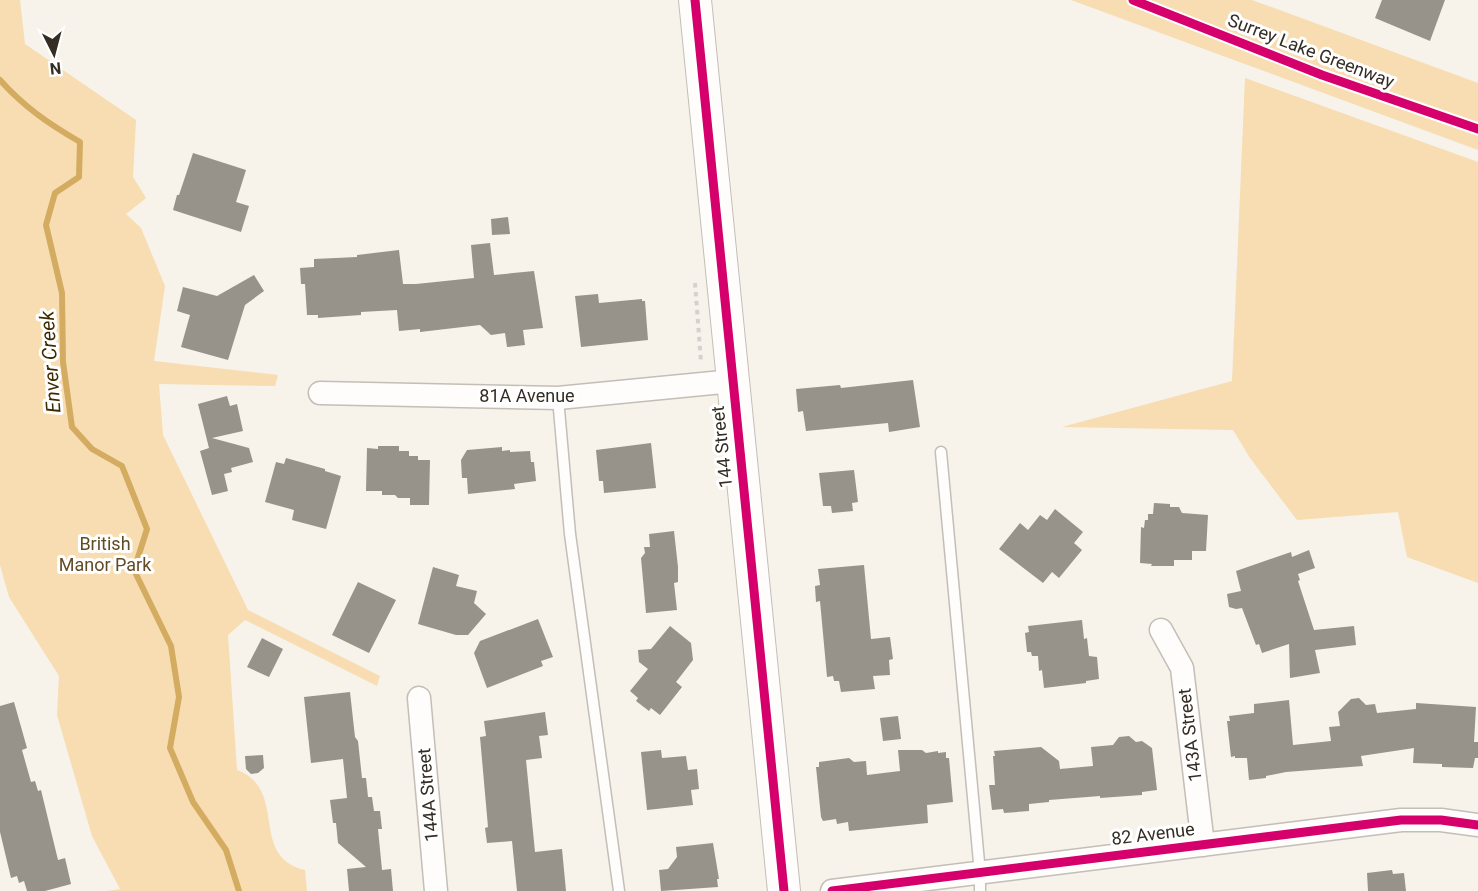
<svg xmlns="http://www.w3.org/2000/svg" width="1478" height="891" viewBox="0 0 1478 891" font-family="Roboto,sans-serif">
<rect width="100%" height="100%" fill="#f7f2ea"/>
<path fill="#f7ddb1" d="M0,0H20L25,44L136,120L133,177L146,198L126,214L141,228L165,286L154,361L278,375L275,386L159,384L163,435L248,610L380,676L377,686L245,620L228,635L237,770C289,789 248,857 305,870L307,891H107L120,889L92,836L57,715L59,676L9,597L0,565Z
M1071,0H1252L1478,83V150Z
M1245,78L1478,162V583L1407,557L1398,512L1297,520L1250,458L1233,430L1062,427L1232,381Z"/>
<g fill="none" stroke-linecap="round" stroke-linejoin="round">
<path stroke="#d3ac62" stroke-width="6" d="M0,80C24,107 49,124 80,142L79,177L55,193L46,225L62,293L63,362L72,427L92,449L122,466L147,529L134,570L171,646L179,697L170,748L193,802L226,850L239,891"/>
</g>
<path fill="#97928a" d="M1382,0H1445L1430,41L1375,18Z
M193,153L246,170L236,202L249,206L241,232L173,210L177,195H179Z
M508,217L510,234L492,235L491,219Z
M490,243L494,275L534,271L543,328L523,330L525,345L507,347L505,333L491,335L480,325L420,332V329L399,331L397,310L361,312V315L318,318V315H307L305,284H301L300,268L314,267V259L357,257V255L399,250L403,284H416L474,278L471,245Z
M254,275L264,291L245,305L228,360L181,347L190,315L177,311L183,287L217,296Z
M598,294L599,303L642,299V301H645L648,340L581,347L575,296Z
M913,380L920,427L889,432L888,423L806,431L803,411L798,412L796,389L840,385L841,388Z
M227,396L230,406L237,404L243,431L212,438L249,448L253,462L231,468L232,472L224,474L228,491L212,495L200,451L209,448L198,404Z
M651,443L656,488L604,493L603,481H599L596,450Z
M378,446H399V451H409V456H418V460H430L429,505H410V498H398L395,495H382V491H366L367,448L378,449Z
M502,447V451L510,450V452L530,451L531,462H534L536,481L514,484L515,489L468,494L467,478H462L461,460L467,450Z
M286,458L325,469V471L341,476L326,529L292,520L294,510L265,502L276,462L284,464Z
M854,470L858,502L852,503L853,511L832,513L831,506H823L819,473Z
M1154,503L1170,504V507H1179L1182,513L1208,515L1206,551H1192V560H1174V566H1151L1152,564L1140,563L1141,527L1144,528L1145,520H1148V514H1153Z
M1055,509L1083,532L1074,543L1082,550L1059,578L1052,572L1043,583L999,549L1020,523L1028,530L1040,515L1047,520Z
M674,531L678,567V582L674,583L677,610L646,613L641,558L645,553L644,547H650L649,534Z
M1309,550L1315,568L1298,574L1300,580L1298,581L1314,630L1354,626L1356,645L1315,650L1320,673L1290,678L1289,644L1262,653L1259,644L1256,645L1242,608L1236,609L1229,607L1227,594L1241,591L1236,571L1291,552L1292,557Z
M864,565L871,639L890,637L893,659L889,660L890,675L873,676L875,689L841,692L839,681H834L833,676L827,677L820,601L816,602L815,586L820,585L818,569Z
M433,567L459,575L456,586L477,591L474,603L486,614L468,635H456L418,624Z
M358,582L396,600L369,653L332,635Z
M538,619L553,657L541,661L543,666L487,688L474,653L480,641Z
M1082,620L1084,639L1087,638L1089,656L1097,657L1099,679L1086,681V683L1044,688L1042,670L1039,671L1038,656H1032L1031,652H1027L1025,633L1029,632L1028,626Z
M670,626L691,643L693,660L676,682L682,687L660,715L651,708L649,711L636,701L638,698L630,691L648,669L639,662L638,650L651,649Z
M262,638L283,649L269,677L247,667Z
M350,692L355,737L358,741L362,778H366L368,797H372L374,811H380L382,829H378L382,870L391,869L393,891H349L347,869L366,867L338,843L336,823H333L330,800L347,798L343,759L311,763L304,697Z
M1359,698L1366,705L1375,704L1377,713L1416,709V703L1476,707L1474,742H1478V758H1475L1473,768L1442,767V764L1413,763L1414,748L1361,756L1363,766L1286,772L1266,776V778L1249,780L1247,758H1235V756L1231,757L1227,721H1230L1229,716L1254,713V704L1289,700L1293,745L1331,741L1329,727L1340,726L1338,712L1351,699Z
M14,702L27,748L22,750L31,782L35,781L38,791L41,790L58,860L65,858L71,884L45,891H27L24,881L19,883L17,876L11,878L0,832V706Z
M545,712L548,735L539,736L542,758L526,760L535,852L562,849L566,891H517L512,841L487,843L485,828L488,827L480,737L486,736L484,721Z
M898,716L901,739L883,741L880,718Z
M1129,736L1136,742L1142,741L1152,748L1157,790L1142,792V795L1100,798V796L1049,800V802L1029,804V811L1004,813L1003,809L992,810L989,785H995L993,756H995L994,751L1041,747L1059,761L1060,769L1093,766L1091,747L1113,745L1119,737Z
M661,750L662,758L686,756L688,770L697,769L699,789L691,790L693,805L647,810L641,752Z
M898,750H922L926,753L938,751V753L946,752V758H949L953,802L927,805L928,823L849,831L848,822L837,824L836,819L823,821L821,817L816,767H819V762L849,758L854,762L866,761L867,775L900,771Z
M263,755L264,768L258,773L251,774L246,769L245,756Z
M713,843L719,879H717L718,887L661,891L659,870L668,869L677,857L676,847Z
M1392,870L1393,874L1404,873L1406,891H1368L1367,873Z"/>
<g fill="none" stroke-linecap="round" stroke-linejoin="round">
<g stroke="#c3beb6" stroke-width="13">
<path id="lane" d="M558,398L570,534L619,891
M941,452L980,873V891"/>
</g>
<g stroke="#c3beb6" stroke-width="25">
<path id="street" d="M320,393L558,398L733,381
M1161,630L1182,668L1203,845
M419,698L436,891
M832,891L1401,820H1441L1478,825"/>
</g>
<g stroke="#c3beb6" stroke-width="34">
<path id="secondary" d="M695,0L784,891"/>
</g>
<path stroke="#d4d2cf" stroke-width="4" stroke-dasharray="4.5 4.5" stroke-linecap="butt" d="M695,283L701,362"/>
<use href="#lane" stroke="#fefdfc" stroke-width="10"/>
<use href="#street" stroke="#fefdfc" stroke-width="22"/>
<use href="#secondary" stroke="#fefdfc" stroke-width="32"/>
<g stroke="#fff" stroke-width="13">
<path id="cycleway" d="M695,0L784,891
M1133,0L1322,75L1478,129
M832,891L1401,820H1441L1478,825"/>
</g>
<use href="#cycleway" stroke="#d6006c" stroke-width="9"/>
</g>
<g text-anchor="middle" stroke-width="6" stroke-linejoin="round" paint-order="stroke">
<g font-size="18" fill="#332d23" stroke="#fff">
<text transform="translate(1311 51) rotate(21)" y="6">Surrey Lake Greenway</text>
<text x="527" y="402">81A Avenue</text>
<text transform="translate(722 447) rotate(-96)" y="6">144 Street</text>
<text transform="translate(1190 735) rotate(-97)" y="6">143A Street</text>
<text transform="translate(428 795) rotate(-95)" y="6">144A Street</text>
<text transform="translate(1153 834) rotate(-7)" y="6">82 Avenue</text>
</g>
<g font-size="18" fill="#624b24" stroke="#fff">
<text x="105" y="550">British<tspan x="105" dy="21">Manor Park</tspan></text>
</g>
<g font-size="20" font-style="italic" fill="#402a00" stroke="#fff">
<text transform="translate(50 362) rotate(-94)" y="7">Enver Creek</text>
</g>
</g>
<g transform="translate(54 54) rotate(174)" stroke="#ffffff" stroke-width="4.5" paint-order="stroke">
<path d="M0-4.5L10 22L0 15L-10 22Z" fill="#332d23"/>
<text y="-9" font-size="16" font-weight="bold" text-anchor="middle" fill="#332d23">N</text>
</g>
</svg>
